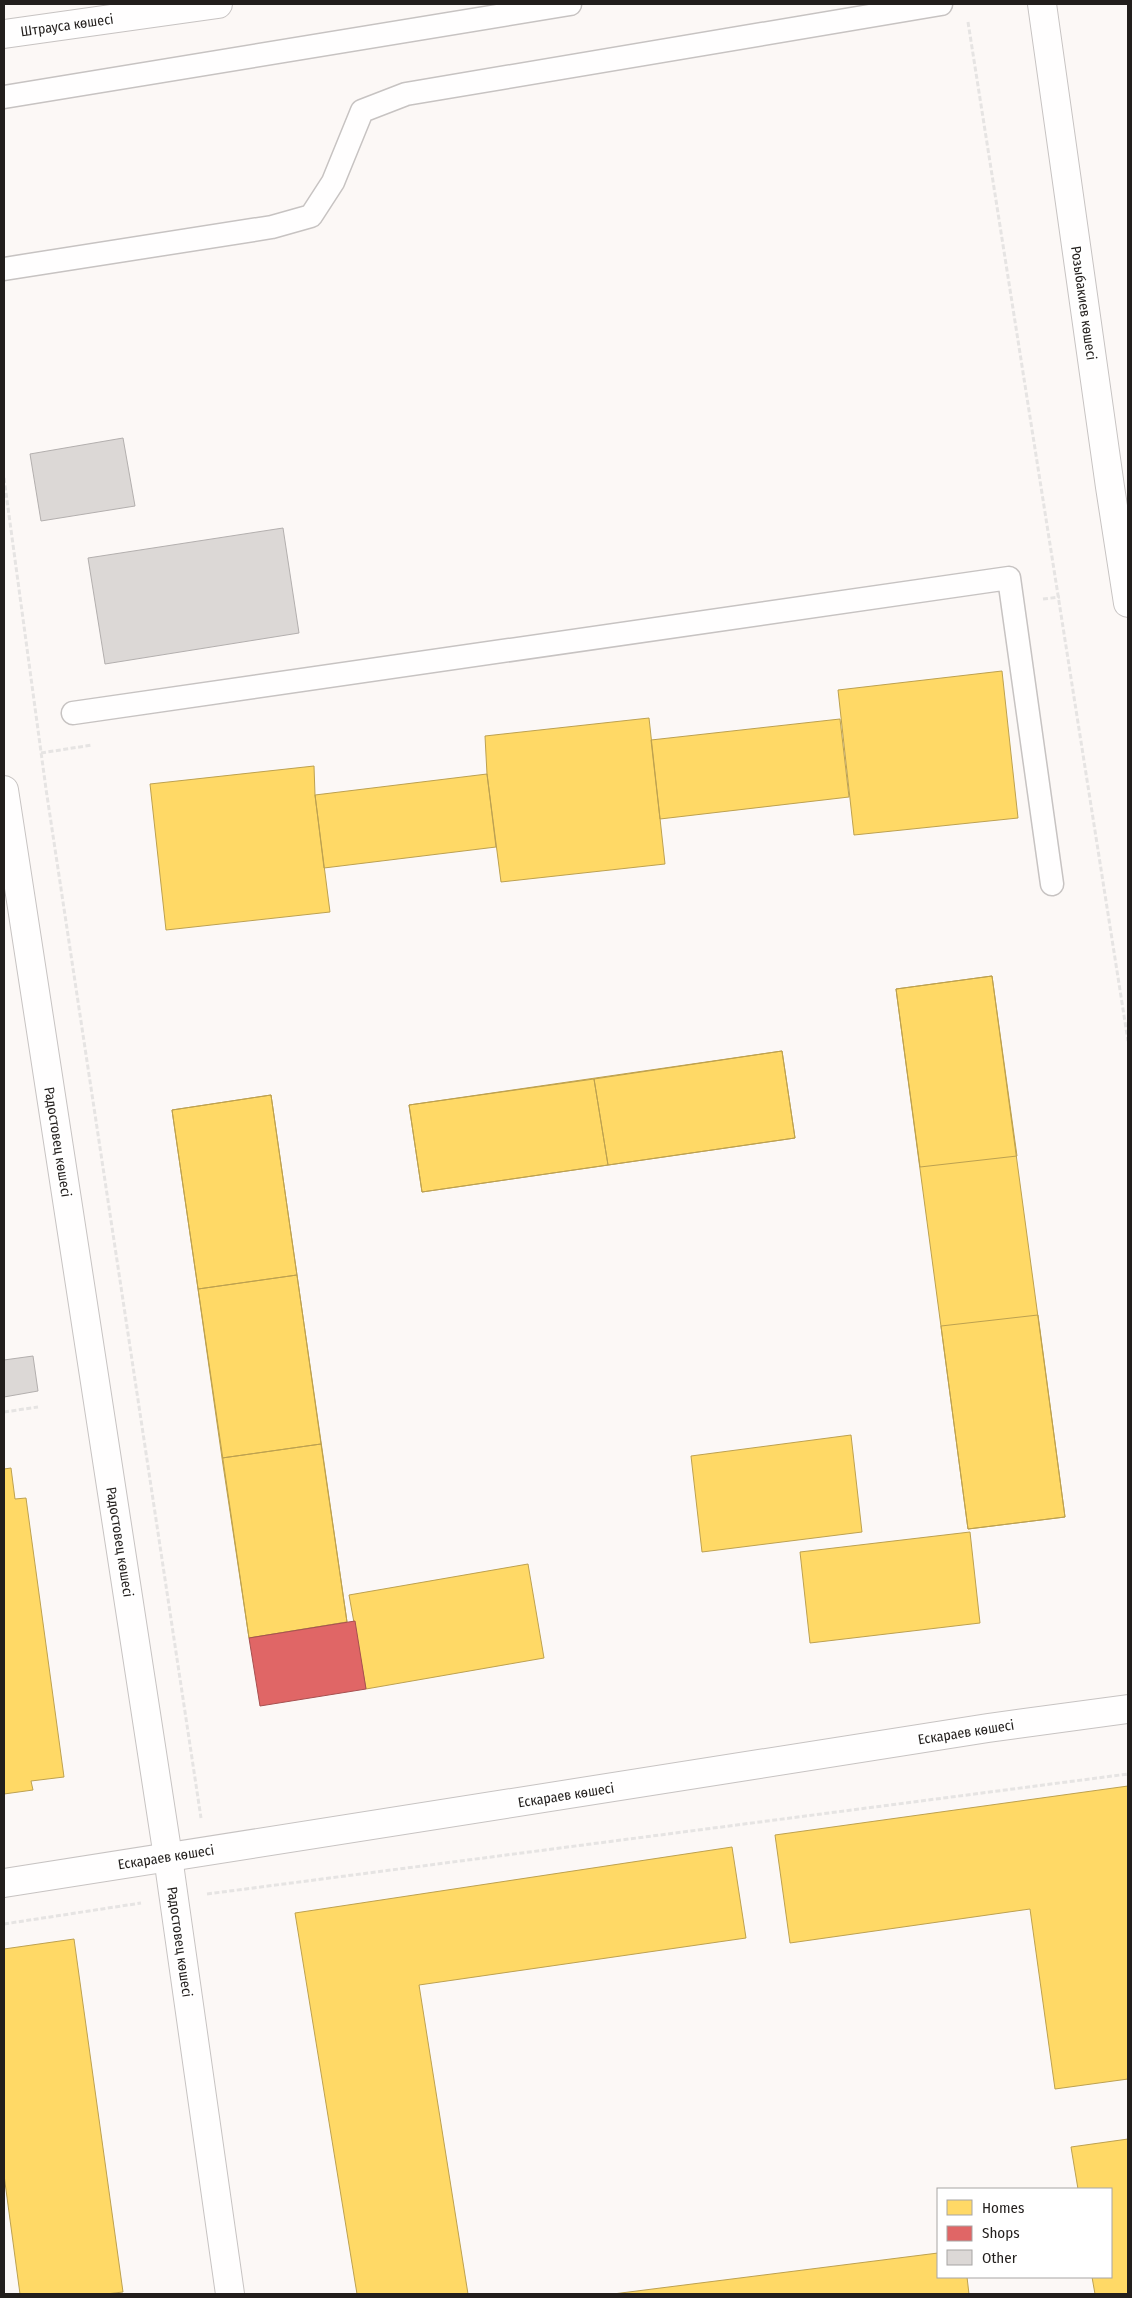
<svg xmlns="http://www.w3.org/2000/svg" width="1132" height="2298" viewBox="0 0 1132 2298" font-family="'Fira Sans Condensed',sans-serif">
<rect width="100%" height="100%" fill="#fcf8f6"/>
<path fill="#ffd966" stroke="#bda150" d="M1002,671L1018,818L854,835L838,690Z
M649,718L665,864L501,882L487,774L485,736Z
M840,719L849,797L660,819L651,740Z
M314,766L315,795L330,912L166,930L150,784Z
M487,774L496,847L324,868L315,795Z
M992,976L1065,1517L968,1529L896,989Z
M992,976L1017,1156L920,1167L896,989Z
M782,1051L795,1138L422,1192L409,1105Z
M782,1051L795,1138L608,1165L594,1079Z
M594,1079L608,1165L422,1192L409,1105Z
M271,1095L347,1622L249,1638L172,1110Z
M271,1095L297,1275L198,1289L172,1110Z
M297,1275L321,1444L222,1458L198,1289Z
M1038,1315L1065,1517L968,1529L941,1326Z
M851,1435L862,1532L702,1552L691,1456Z
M321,1444L347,1622L249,1638L222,1458Z
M11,1468L15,1499L26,1498L64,1777L31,1781L33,1790L4,1794V1469Z
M970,1532L980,1623L810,1643L800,1552Z
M528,1564L544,1658L366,1689L349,1595Z
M1128,1786V2079L1055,2089L1030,1909L790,1943L775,1835Z
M732,1847L746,1938L419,1985L468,2294H357L295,1913Z
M74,1939L123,2292L106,2294H20L4,2175V1949Z
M1128,2139V2294H1095L1092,2277H1111V2189H1078L1071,2147Z
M938,2253V2277H967L969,2294H613Z"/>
<path fill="#e06666" stroke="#a75050" d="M355,1621L366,1689L260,1706L249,1638Z"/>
<path fill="#dcd8d6" stroke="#b3afae" d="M123,438L135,506L41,521L30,454Z
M283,528L299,633L105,664L88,558Z
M33,1356L38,1391L4,1397V1360Z"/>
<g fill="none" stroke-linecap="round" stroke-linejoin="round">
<g stroke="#c7c3c2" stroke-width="25">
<path id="service" d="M4,97L570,4
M4,269L272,227L311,216L333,182L362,111L406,94L941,4
M73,713L1009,578L1052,884"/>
</g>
<g stroke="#c7c3c2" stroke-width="30">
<path id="pedestrian" d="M168,1857L230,2294"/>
</g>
<g stroke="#c7c3c2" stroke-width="30">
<path id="minor" d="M4,34L218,4
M4,790L168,1857"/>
</g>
<g stroke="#c7c3c2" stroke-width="30">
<path id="tertiary" d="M4,1883L988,1728L1128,1709"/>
</g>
<g stroke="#c7c3c2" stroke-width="30">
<path id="secondary" d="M1042,4L1110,487L1128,603"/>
</g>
<path stroke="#e6e4e3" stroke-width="3" stroke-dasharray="5 2.5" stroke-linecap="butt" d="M968,22L1128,1041
M4,478L46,789L201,1818
M1043,599L1060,597
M41,753L92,745
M4,1412L38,1407
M207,1894L1128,1774
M4,1924L141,1903"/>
<use href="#service" stroke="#fffefe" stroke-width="22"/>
<use href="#pedestrian" stroke="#fffefe" stroke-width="28"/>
<use href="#minor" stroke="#fffefe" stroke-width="28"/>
<use href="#tertiary" stroke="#fffefe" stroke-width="28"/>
<use href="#secondary" stroke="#fffefe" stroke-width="28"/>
</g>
<g text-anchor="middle" stroke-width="5" stroke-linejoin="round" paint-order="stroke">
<g font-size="14" fill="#221e1c" stroke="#fff">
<text transform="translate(67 25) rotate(-8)" y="5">Штрауса көшесі</text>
<text transform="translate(1084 303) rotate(82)" y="5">Розыбакиев көшесі</text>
<text transform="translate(58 1142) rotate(81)" y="5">Радостовец көшесі</text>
<text transform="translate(120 1542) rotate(81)" y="5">Радостовец көшесі</text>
<text transform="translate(966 1732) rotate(-9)" y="5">Ескараев көшесі</text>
<text transform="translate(566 1795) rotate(-9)" y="5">Ескараев көшесі</text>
<text transform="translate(166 1857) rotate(-9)" y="5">Ескараев көшесі</text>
<text transform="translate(180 1942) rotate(82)" y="5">Радостовец көшесі</text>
</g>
</g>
<rect width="1132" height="2298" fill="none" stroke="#221e1c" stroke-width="10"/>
<rect x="937" y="2188" width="175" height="90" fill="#ffffff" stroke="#a7a5a4"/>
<rect x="947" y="2200" width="25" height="15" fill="#ffd966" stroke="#a7a5a4"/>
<text x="982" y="2213" font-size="15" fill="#221e1c">Homes</text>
<rect x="947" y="2226" width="25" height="15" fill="#e06666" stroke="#a7a5a4"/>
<text x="982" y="2238" font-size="15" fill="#221e1c">Shops</text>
<rect x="947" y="2250" width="25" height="15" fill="#dcd8d6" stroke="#a7a5a4"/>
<text x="982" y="2263" font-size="15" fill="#221e1c">Other</text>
</svg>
